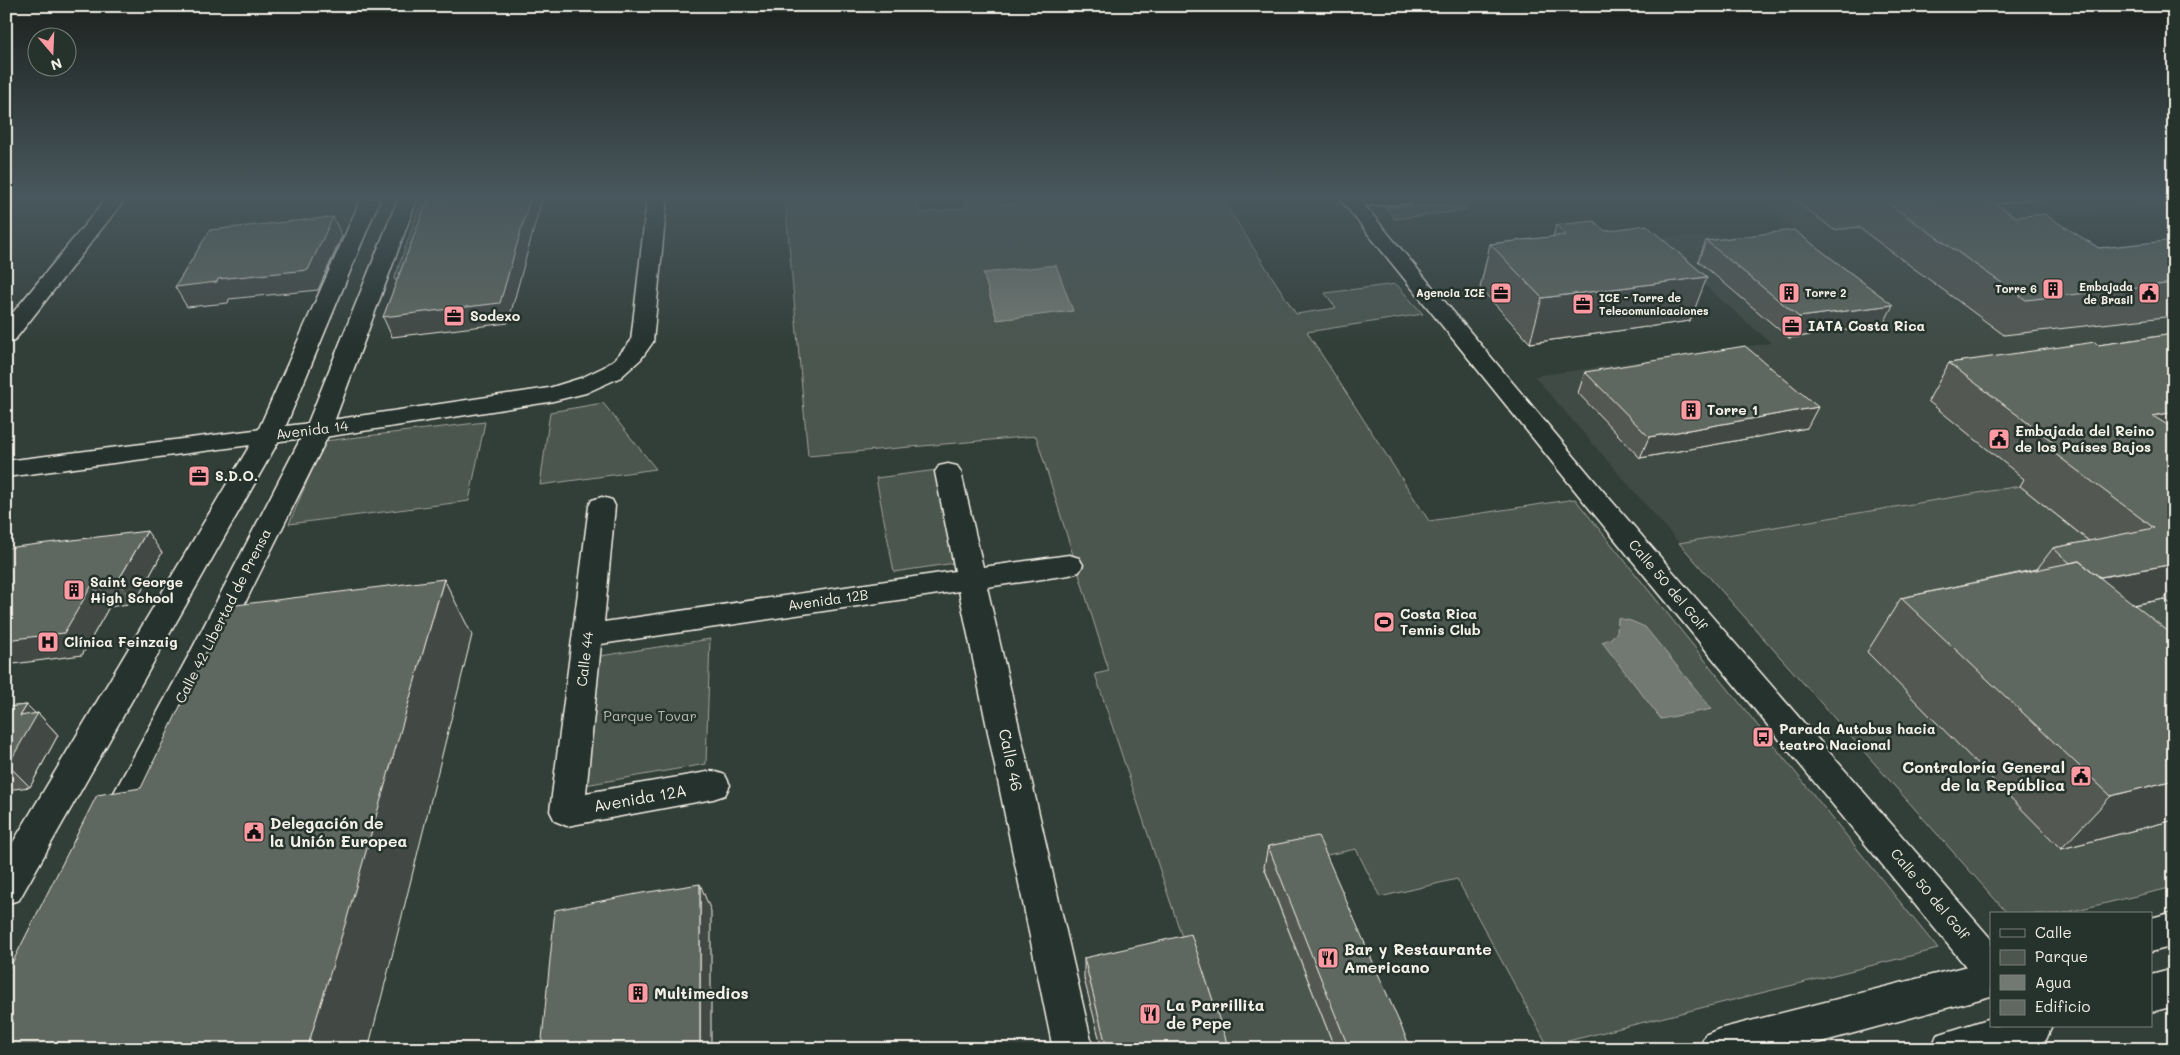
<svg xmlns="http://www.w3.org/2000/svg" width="2180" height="1055" viewBox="0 0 2180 1055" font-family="Mali,sans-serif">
<rect width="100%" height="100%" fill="#323e38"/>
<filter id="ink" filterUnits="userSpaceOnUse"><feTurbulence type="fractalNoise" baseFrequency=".02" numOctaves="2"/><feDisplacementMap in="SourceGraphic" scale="10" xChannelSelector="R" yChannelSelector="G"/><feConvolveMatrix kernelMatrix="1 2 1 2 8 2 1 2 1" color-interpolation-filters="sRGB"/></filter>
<g filter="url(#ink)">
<path fill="#404b44" d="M1764,199H2164L2173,205L1984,222L2174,296V462L1679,543L1534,376L1771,343L1649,237L1795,234Z"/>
<path fill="#4c564f" stroke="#a0a49c" d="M422,199H443L415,278L394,280Z
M785,199H917L920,213L967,208L964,199H999L1001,205L1069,199H1222L1296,314L1336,308L1325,293L1396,284L1423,314L1307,332L1429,521L1575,499L1938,949L1548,1046L1457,879L1380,897L1356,849L1264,868L1335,1049H1219L1095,674L1109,671L1036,436L808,456Z
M1461,205L1467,210L1395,219L1385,207Z
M603,403L656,469L540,485L550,412Z
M485,422L469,501L289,524L324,441Z
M937,470L955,563L894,572L876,478Z
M2020,486L2122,568L2060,619L2164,599L2174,606V887L2060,914H2008L1679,543Z
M710,639L706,764L585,785L600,656Z"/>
<path fill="#727972" stroke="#a6a9a1" d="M1056,265L1073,311L997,320L983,273Z
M1618,618L1631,621L1645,627L1712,709L1661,719L1602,642L1610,639L1617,632Z"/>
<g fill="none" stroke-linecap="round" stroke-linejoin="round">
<g stroke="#f4f1e8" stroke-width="3">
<path id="minor" d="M106,199H125L14,341L6,343V321Z
M647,199H667L653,342L641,359L621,377L586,393L549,402L318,438L309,435L305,430L309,425L318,422L549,388L581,378L604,367L615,359L631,341Z
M1340,199H1412L1410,203L1365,206L1603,491L1991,939V985L1977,980L1585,503Z
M948,464L957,466L961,472L983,567L1069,555L1079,558L1083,565L1079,572L1069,575L987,587L1093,1049H1053L959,591L601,644L586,793L713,771L725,775L730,785L725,795L713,799L567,826L555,821L550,811L589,506L592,500L602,497L612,500L615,506L604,622L955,571L935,472L939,466Z"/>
</g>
<g stroke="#f4f1e8" stroke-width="3">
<path id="tertiary" d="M318,422L327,425L331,430L327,435L6,477V461Z"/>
</g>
<g stroke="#f4f1e8" stroke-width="3">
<path id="secondary" d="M361,199H380L282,435L19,900L6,904V854L256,435Z
M398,199H417L331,430L221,651L128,833L116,837L104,833L99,822L104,811L191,651L305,430Z
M2174,912V946L2151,952V918Z
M1991,960V996L1795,1049H1699L1705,1035L1719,1029Z
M2174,968V1006L2151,1012V974Z
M1991,1018V1026H2052L2046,1040L2021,1049H1931L1937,1035Z"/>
</g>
<use href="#minor" fill="#26332d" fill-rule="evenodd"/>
<use href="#tertiary" fill="#26332d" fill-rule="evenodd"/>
<use href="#secondary" fill="#26332d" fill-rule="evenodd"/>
</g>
<path fill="#525953" stroke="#f4f1e8" d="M1793,199H2046L1995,204L2016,217L2099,248L2174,246V316L2004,335L1858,227L1834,230Z
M1556,225L1690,321L1530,343L1480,288L1490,244L1553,237Z
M1706,241L1883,325L1789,338L1698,261Z
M2174,334V606L2164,599L2134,605L2174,820L2061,849L1867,652L1901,598L2037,569L2053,548L2089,541L2020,486L2024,479L1928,401L1949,363L2098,345Z
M1585,372L1807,428L1640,458L1578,393Z
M6,548L162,553L135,603L109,607L82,655Z
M27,705L35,714L38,713L58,735L30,787L6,790V707Z
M1268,846L1411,1049H1335L1264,867Z
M1084,958L1229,1049H1102L1084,979Z"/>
<path fill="#424944" stroke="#f4f1e8" d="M530,199H542L508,323L392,337L383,317Z
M333,217L342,236L318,290L229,299L228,303L187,307L175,287L218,279Z
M1707,277L1690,321L1530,343L1542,298Z
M1893,305L1883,325L1789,338L1799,317Z
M1818,407L1807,428L1640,458L1649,437Z
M2174,412V446L2153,416Z
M147,531L162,553L135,603L118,581Z
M2174,564V588L2164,599L2060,619L2091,579Z
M444,579L472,635L388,972L368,1049H307Z
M92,585L109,607L82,655L6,665V640Z
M27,705L37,715L38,713L58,735L30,787L8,765L20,716Z
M2174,780V820L2061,849L2111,796Z
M700,884L711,911V1049H700Z"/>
<path fill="#5f6861" stroke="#f4f1e8" d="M428,199H530L500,303L383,317Z
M1882,199H1988L2016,217L2044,214L2099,248L2166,241L2174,246V283L2026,300Z
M333,217L308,270L218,279L217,282L175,287L210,230Z
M1594,221L1605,231L1646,225L1707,277L1542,298L1490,244L1566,235L1556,225Z
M1794,230L1893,305L1799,317L1706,241Z
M2174,334V412L2153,416L2174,429V564L2100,577L2079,561L2070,563L2053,548L2154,528L2046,447L2057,445L1949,363L2095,342L2098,345Z
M1745,346L1818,407L1649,437L1585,372Z
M147,531L118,581L92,585L64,633L6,640V548Z
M2079,561L2174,636V780L2111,796L1901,598Z
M444,579L347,918L307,1049H6V975L97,795L141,788L228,606Z
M27,705L20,716L38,713L8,765H6V707Z
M1318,836L1411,1049H1349L1268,846Z
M700,884V1049H541L555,910L642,893Z
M1191,934L1229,1049H1107L1084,958Z"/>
</g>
<linearGradient id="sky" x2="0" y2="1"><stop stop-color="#1c221f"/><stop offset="0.57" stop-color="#49585e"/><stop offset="1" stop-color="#49585e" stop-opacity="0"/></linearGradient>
<rect width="2180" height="347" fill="url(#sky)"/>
<defs>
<g id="building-square" transform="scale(1.125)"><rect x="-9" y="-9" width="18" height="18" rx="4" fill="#ff9aa2" stroke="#26332d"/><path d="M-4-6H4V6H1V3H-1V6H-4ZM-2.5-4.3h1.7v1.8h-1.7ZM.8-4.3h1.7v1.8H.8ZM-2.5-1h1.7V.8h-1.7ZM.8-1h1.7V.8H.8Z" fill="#111"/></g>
<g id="office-square" transform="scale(1.125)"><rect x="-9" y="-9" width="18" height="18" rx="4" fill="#ff9aa2" stroke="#26332d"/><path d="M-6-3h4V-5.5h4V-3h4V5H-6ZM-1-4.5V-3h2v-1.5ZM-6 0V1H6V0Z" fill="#111"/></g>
<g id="civic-square" transform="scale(1.125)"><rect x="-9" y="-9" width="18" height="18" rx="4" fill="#ff9aa2" stroke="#26332d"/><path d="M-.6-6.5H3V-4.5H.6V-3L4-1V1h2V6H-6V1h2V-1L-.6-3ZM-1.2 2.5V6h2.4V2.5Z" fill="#111"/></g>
<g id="stadium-square" transform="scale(1.125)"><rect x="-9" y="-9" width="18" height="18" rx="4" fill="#ff9aa2" stroke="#26332d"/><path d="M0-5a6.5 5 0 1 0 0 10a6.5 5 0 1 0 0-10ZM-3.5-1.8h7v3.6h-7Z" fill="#111"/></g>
<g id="hospital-square" transform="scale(1.125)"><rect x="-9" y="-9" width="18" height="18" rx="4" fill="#ff9aa2" stroke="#26332d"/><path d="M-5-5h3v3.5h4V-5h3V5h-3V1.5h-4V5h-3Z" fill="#111"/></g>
<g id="bus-square" transform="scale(1.125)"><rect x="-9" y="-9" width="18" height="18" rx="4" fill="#ff9aa2" stroke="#26332d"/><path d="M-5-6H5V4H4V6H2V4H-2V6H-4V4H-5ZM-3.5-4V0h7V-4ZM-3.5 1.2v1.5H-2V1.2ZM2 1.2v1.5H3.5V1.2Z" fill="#111"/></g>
<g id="restaurant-square" transform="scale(1.125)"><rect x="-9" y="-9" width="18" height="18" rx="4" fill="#ff9aa2" stroke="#26332d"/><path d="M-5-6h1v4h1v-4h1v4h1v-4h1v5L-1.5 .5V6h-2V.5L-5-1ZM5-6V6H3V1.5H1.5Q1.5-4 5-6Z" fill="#111"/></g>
</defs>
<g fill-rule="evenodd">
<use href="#building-square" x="2053" y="289"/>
<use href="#office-square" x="1501" y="293"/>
<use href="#building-square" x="1789" y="293"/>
<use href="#civic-square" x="2149" y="293"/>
<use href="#office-square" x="1583" y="304"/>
<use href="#office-square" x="454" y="316"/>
<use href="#office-square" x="1792" y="326"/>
<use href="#building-square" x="1691" y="410"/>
<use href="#civic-square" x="1999" y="439"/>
<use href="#office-square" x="199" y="476"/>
<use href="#building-square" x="74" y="590"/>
<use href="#stadium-square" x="1384" y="622"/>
<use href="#hospital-square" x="48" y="642"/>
<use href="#bus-square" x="1763" y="737"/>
<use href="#civic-square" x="2081" y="776"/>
<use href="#civic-square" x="254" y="832"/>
<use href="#restaurant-square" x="1328" y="958"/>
<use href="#building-square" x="638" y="993"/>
<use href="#restaurant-square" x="1150" y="1014"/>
</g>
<g text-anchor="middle" stroke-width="5" stroke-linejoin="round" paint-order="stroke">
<g font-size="11" font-weight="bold" fill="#f4f1e8" stroke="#26332d" text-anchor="end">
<text x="2133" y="291">Embajada<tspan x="2133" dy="13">de Brasil</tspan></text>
<text x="2037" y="293">Torre 6</text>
<text x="1485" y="297">Agencia ICE</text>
<text x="1805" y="297" text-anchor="start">Torre 2</text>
<text x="1599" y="302" text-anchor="start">ICE - Torre de<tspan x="1599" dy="13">Telecomunicaciones</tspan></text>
</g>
<g font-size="14" font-weight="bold" fill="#f4f1e8" stroke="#26332d" text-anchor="start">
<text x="470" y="321">Sodexo</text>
<text x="1808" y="331">IATA Costa Rica</text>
<text x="1707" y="415">Torre 1</text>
<text x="2015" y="436">Embajada del Reino<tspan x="2015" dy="16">de los Países Bajos</tspan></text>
<text x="215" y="481">S.D.O.</text>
<text x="90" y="587">Saint George<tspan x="90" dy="16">High School</tspan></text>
<text x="1400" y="619">Costa Rica<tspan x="1400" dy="16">Tennis Club</tspan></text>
<text x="64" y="647">Clínica Feinzaig</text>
<text x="1779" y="734">Parada Autobus hacia<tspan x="1779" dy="16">teatro Nacional</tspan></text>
</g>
<g font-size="14" fill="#f4f1e8" stroke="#26332d">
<text transform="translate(312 430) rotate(-7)" y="5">Avenida 14</text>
<text transform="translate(1668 585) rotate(50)" y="5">Calle 50 del Golf</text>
<text transform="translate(828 600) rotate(-8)" y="5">Avenida 12B</text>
<text transform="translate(223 616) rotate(-63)" y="5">Calle 42 Libertad de Prensa</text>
<text transform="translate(585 659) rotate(-83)" y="5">Calle 44</text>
<text transform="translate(1930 894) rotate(50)" y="5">Calle 50 del Golf</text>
</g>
<g font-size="14" fill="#b9bbb2" stroke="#26332d">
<text x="650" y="721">Parque Tovar</text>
</g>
<g font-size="16" fill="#f4f1e8" stroke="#26332d">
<text transform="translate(1011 760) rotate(78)" y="6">Calle 46</text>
<text transform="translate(640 798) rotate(-10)" y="6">Avenida 12A</text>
</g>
<g font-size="16" font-weight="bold" fill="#f4f1e8" stroke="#26332d" text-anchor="start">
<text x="2065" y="773" text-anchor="end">Contraloría General<tspan x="2065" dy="18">de la República</tspan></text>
<text x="270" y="829">Delegación de<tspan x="270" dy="18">la Unión Europea</tspan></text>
<text x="1344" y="955">Bar y Restaurante<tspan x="1344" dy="18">Americano</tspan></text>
<text x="654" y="999">Multimedios</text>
<text x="1166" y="1011">La Parrillita<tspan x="1166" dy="18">de Pepe</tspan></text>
</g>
</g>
<rect width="2180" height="1055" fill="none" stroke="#26332d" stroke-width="25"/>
<rect x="12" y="12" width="2155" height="1030" fill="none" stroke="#f4f1e8" stroke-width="2" filter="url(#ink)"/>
<rect x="1990" y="912" width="162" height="115" fill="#26332d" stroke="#787f78"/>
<rect x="2000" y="929" width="25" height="8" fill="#26332d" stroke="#787f78"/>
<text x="2035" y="938" font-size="15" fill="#f4f1e8">Calle</text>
<rect x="2000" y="950" width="25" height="15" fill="#4c564f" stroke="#787f78"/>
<text x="2035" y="962" font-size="15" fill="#f4f1e8">Parque</text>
<rect x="2000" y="975" width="25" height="15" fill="#727972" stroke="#787f78"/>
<text x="2035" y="988" font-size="15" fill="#f4f1e8">Agua</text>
<rect x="2000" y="1000" width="25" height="15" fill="#5f6861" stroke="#787f78"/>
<text x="2035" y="1012" font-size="15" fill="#f4f1e8">Edificio</text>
<g transform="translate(52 52) rotate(161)"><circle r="24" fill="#26332d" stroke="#787f78"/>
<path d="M0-4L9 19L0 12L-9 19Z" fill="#ff9aa2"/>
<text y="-8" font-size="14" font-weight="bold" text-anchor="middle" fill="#f4f1e8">N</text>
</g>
</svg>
